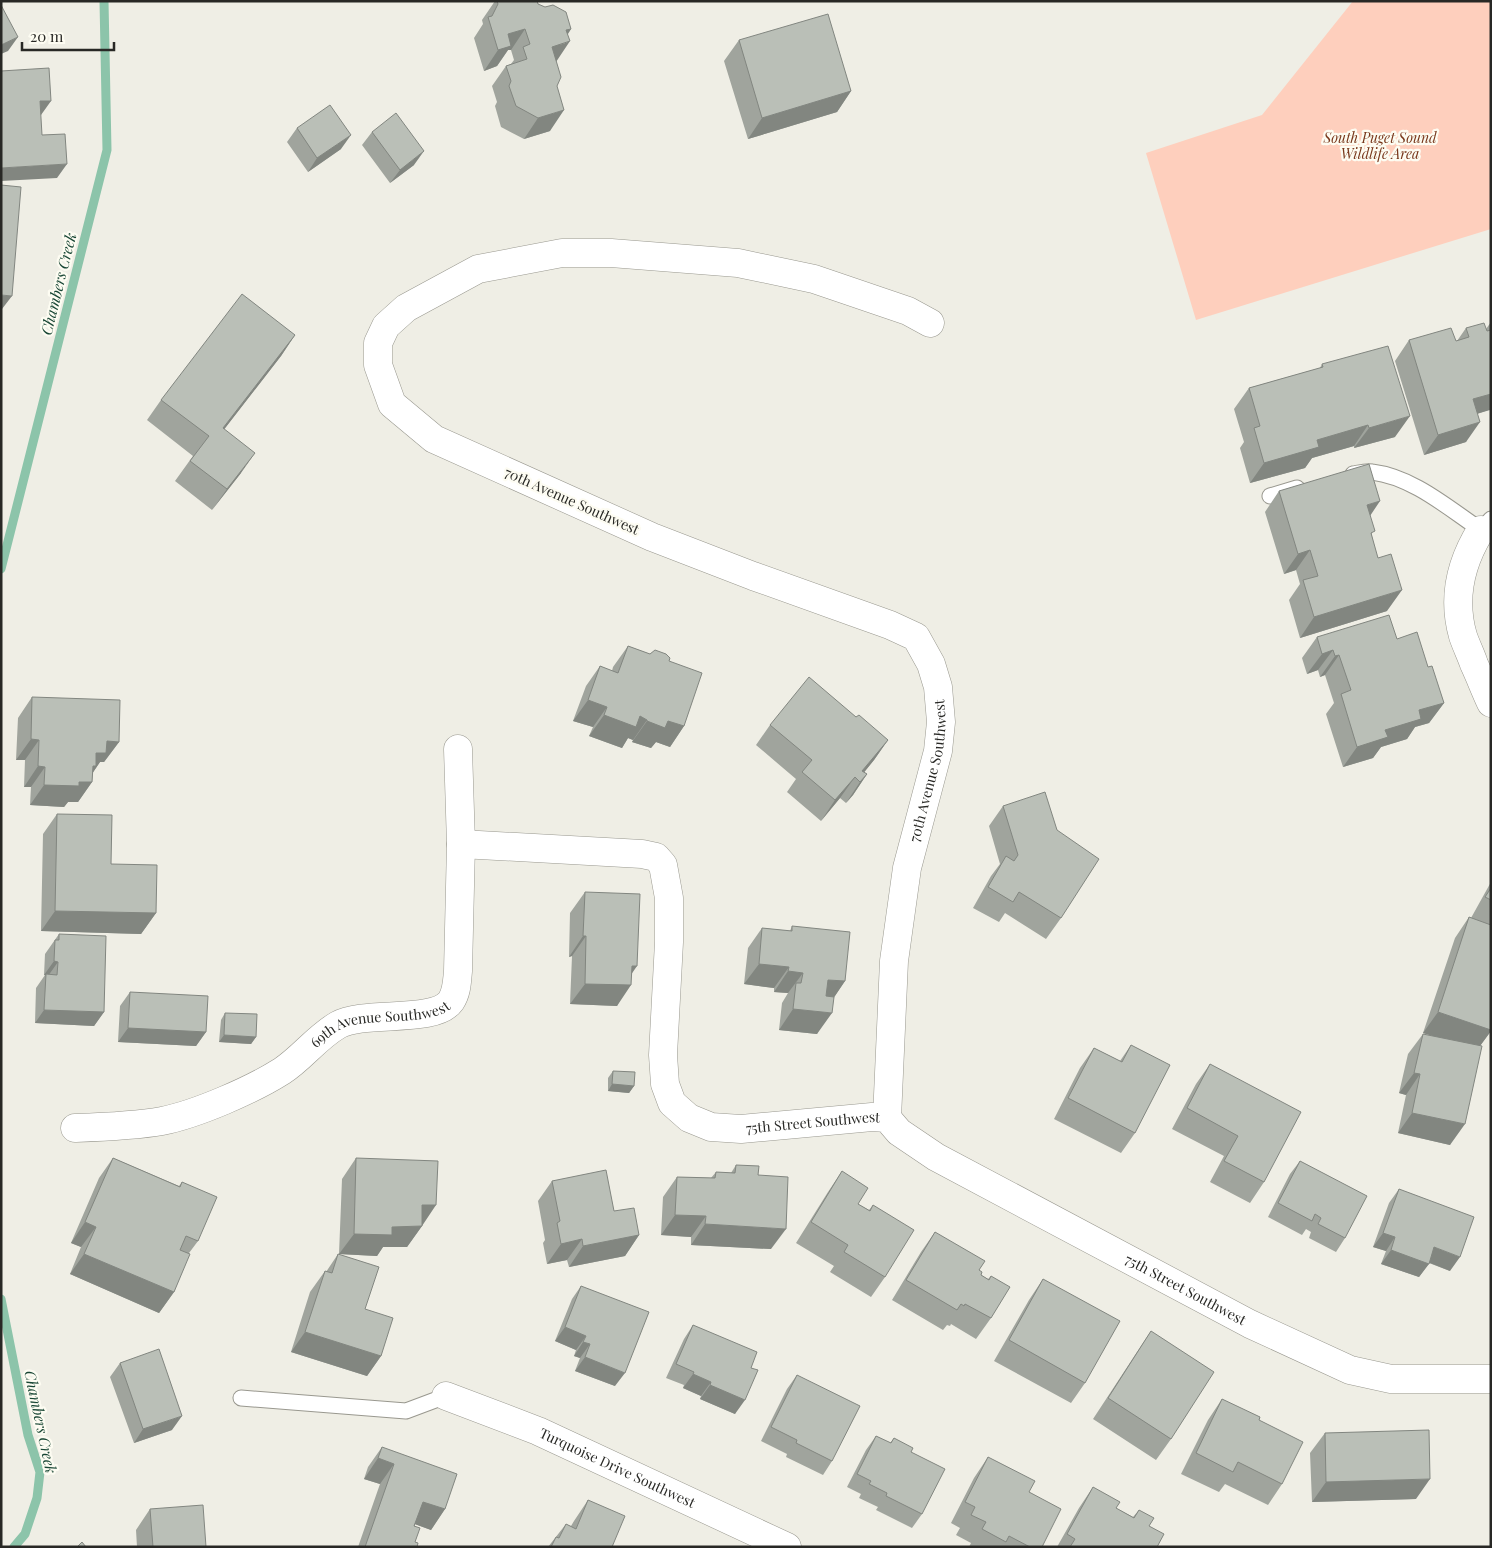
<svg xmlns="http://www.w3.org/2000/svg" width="1492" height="1548" viewBox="0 0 1492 1548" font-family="'Playfair Display',serif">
<rect width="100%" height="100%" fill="#efeee5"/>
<path fill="#fecfbd" d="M1353,1H1491V229L1196,320L1146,153L1262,115Z"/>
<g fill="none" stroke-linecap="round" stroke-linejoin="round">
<path stroke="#8cc4aa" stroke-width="9" d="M1,569L107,150L104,1
M1,1299L28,1435L40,1472L37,1498L25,1534L14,1547"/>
<g stroke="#99988f" stroke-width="17">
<path id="lane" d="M1353,474C1359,473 1366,471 1372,472C1413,477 1448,508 1481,530L1491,519
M1270,496L1297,488
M241,1398L406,1411L446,1396"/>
</g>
<g stroke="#99988f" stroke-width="29">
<g id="street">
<path d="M1481,530C1461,562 1452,598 1463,636C1466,645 1471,655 1474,664C1480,677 1485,690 1491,703"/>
<path id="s1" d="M461,844L642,854L656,857L663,865L669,898V942L663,1055L665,1084L672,1103L689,1118L711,1127L741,1129L872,1117L887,1118L899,1132L936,1157L1250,1324L1350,1370L1391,1379H1491"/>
<path id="s2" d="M887,1118L894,961L907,868L938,751L941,722L938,687L931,664L916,637L890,625L753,576L652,537L434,439L392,404L378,365V343L386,326L406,308L478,269L562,253H611L738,263L814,279L908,311L930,323"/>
<path id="s3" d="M75,1128C104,1127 134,1126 162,1121C197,1114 252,1090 282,1071C302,1058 317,1037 338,1025C364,1010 435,1024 451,1001C457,992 457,981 458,971L461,844L458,749"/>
<path id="s4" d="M446,1396L538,1431L787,1547"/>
</g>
</g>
<use href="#lane" stroke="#fff" stroke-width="15"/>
<use href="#street" stroke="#fff" stroke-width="28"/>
</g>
<path fill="#a0a49d" d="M495,1H537L538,4L571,29L568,34L556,61L557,86L550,131L524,139L501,127L495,106L497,102L492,86L506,66L511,64L514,60L511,50H508L497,66L484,71L474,38L483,24L482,20Z
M739,40L851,91L837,112L748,139L724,61Z
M297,128L341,149L308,172L287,142Z
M372,132L414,165L390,183L362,145Z
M1491,322V409L1477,414L1466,442L1424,455L1395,361L1409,340L1456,341H1457L1466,328L1486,329Z
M295,335L281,356L224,429L241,473L212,510L175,481L193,456L147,420L161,400Z
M1322,364L1395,437L1354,448V446L1312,458L1305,468L1250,483L1240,448L1244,442L1234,409L1249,388L1320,368Z
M1279,491L1370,516L1372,536L1387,611L1300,638L1289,600L1300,584L1296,570L1284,574L1265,512Z
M1317,637L1397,639L1428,667L1444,703L1429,723L1415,727L1407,739L1381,747L1373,758L1343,767L1326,714L1334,703L1325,675L1320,677L1318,670L1307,674L1302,658Z
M628,646L669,661L684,726L670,747L656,742L651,748L632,742L633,740L628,738L622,748L589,736L593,727L573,721L586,686L600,666L612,671L613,667Z
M32,697L119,742L104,762H100L93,772L92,782L78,802H68L64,807L30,805L31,787H24L25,760H16L18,718Z
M856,717L888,740L874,760L864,772L867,774L853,795L846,803L840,798L821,821L787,792L796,779L756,745L770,725Z
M1003,806L1061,918L1046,939L1005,913L999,922L973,908L991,876L1000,864L989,826Z
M57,814L111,864L156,913L141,934L41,931L43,834Z
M1491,882V1031L1480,1046L1450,1145L1398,1133L1406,1095L1399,1093L1408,1054L1423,1034L1434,1036L1423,1033L1455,938L1469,917L1471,918Z
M585,892L632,974L617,1006L570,1004L572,956L569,957L570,913Z
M792,926L845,981L834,997L817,1034L779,1030L782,1003L788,993L774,992V988L744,984L748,948L762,928L790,931Z
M59,934L104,1012L94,1026L35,1023L36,988L45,975H44L45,954Z
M130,992L206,1032L196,1046L118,1042L120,1006Z
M225,1013L256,1037L251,1044L219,1042L221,1020Z
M1131,1045L1135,1133L1121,1153L1054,1119L1080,1068L1094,1048L1120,1061Z
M1210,1064L1264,1182L1250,1203L1210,1182L1224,1156L1172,1129L1196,1084Z
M613,1071L634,1086L629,1093L608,1091V1078Z
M113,1158L179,1186L182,1182L198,1241L189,1253L174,1292L159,1313L70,1274L81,1247L71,1243L99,1178Z
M356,1158L422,1226L407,1247H383L377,1256L339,1254L342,1179Z
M1300,1161L1345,1238L1336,1252L1309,1238L1311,1232L1306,1229L1302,1235L1268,1217L1290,1174Z
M736,1165L758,1175L771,1249L691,1245V1237L661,1235L663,1197L677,1177L711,1178L716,1172L731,1173Z
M842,1171L858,1204L869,1210L873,1205L885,1277L871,1297L830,1272L834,1266L796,1243L828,1192Z
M552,1181L614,1211L639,1235L625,1256L569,1267L567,1260L547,1264L543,1243L545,1240L538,1201Z
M1399,1189L1450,1271L1429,1263L1419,1277L1381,1264L1386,1251L1373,1247L1389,1203Z
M935,1232L979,1270L981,1275L988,1279L991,1276V1318L976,1339L951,1324L950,1326L947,1325L943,1330L892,1300L921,1252Z
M338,1254L365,1309L381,1356L367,1376L291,1352L310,1292L325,1271L326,1272Z
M1043,1279L1085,1383L1071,1403L994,1361L1029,1300Z
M581,1286L615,1386L575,1371L580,1358L574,1356L576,1350L555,1341L572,1299Z
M693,1325L751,1368L735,1414L700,1399L701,1396L683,1388L684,1385L666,1378L684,1339Z
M1151,1331L1171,1439L1156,1460L1093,1419L1137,1352Z
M120,1363L172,1430L134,1443L110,1377Z
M797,1375L832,1461L823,1475L786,1457L787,1454L761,1441L787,1389Z
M1222,1399L1259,1420L1282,1484L1268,1505L1225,1484L1219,1492L1181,1474L1208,1420Z
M1325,1433L1416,1499L1312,1502L1310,1453Z
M876,1436L890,1443L894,1438L911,1452L922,1514L912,1528L876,1510L878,1507L859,1498L861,1494L847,1487L866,1450Z
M382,1447L445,1509L431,1530L415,1524V1542L417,1547H358L380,1484L364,1479L368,1467Z
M988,1457L1029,1492L1042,1547H969L971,1543L956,1535L960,1528L951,1523L974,1478Z
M1093,1487L1116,1508L1133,1517L1139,1510L1157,1547H1057L1079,1508Z
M588,1500L612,1547H548L566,1524L571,1526L574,1521Z
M150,1509L206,1547H137L136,1530Z"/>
<path fill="#828680" d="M525,29L511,50H508L497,66L484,71L498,50L508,34Z
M571,29L560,45L570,41L556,62L552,47L566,30Z
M18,37L8,51L1,54V45Z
M851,91L837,112L748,139L762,118Z
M40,101H51L41,115H30Z
M564,110L550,131L524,139L538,118Z
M351,135L341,149L308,172L317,158Z
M424,151L414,165L390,183L400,170Z
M67,164L57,178L1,181V168Z
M1,295L12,296L2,309H1Z
M295,335L281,356L209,449L223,428Z
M1491,394L1490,410L1459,419L1473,399Z
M1410,416L1395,437L1354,448L1369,428Z
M1480,422L1466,442L1424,455L1438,435Z
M1368,425L1354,446L1312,458L1305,468L1250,483L1264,463L1317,440Z
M255,453L241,473L212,510L227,489Z
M1380,501L1366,522L1367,505Z
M1310,550L1296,570L1284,574L1298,554Z
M1402,590L1387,611L1300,638L1314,617Z
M1333,650L1318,670L1307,674L1322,654Z
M1339,655L1325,675L1320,677L1335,656Z
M588,700L607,707L593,727L573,721Z
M1444,703L1429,723L1415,727L1407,739L1381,747L1373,758L1343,767L1357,747L1419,710Z
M604,715L640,716L647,720L633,740L628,738L622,748L589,736Z
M647,721H668L684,726L670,747L656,742L651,748L632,742Z
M31,739L39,740L25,760H16Z
M888,740L874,760L858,780L862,771Z
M107,741L119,742L104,762H100L92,774V782L78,802H68L64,807L30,805L44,785L96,753Z
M38,766L45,767L31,787H24Z
M867,774L853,795L846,803L860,782Z
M855,777L840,798L821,821L835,800Z
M55,911L156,913L141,934L41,931Z
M583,936H586L572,956L569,957Z
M54,961L58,962L48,976L44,975Z
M759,964L789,967L774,988L744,984Z
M632,966H637L624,985H631L617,1006L570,1004L585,984Z
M788,971L803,973L788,993L774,992Z
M828,980L845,981L831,1002L814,1000Z
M793,1009L832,1013L817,1034L779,1030Z
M44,1010L104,1012L94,1026L35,1023Z
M1438,1012L1491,1030V1031L1477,1050L1423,1033Z
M128,1028L206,1032L196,1046L118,1042Z
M224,1035L256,1037L251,1044L219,1042Z
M1414,1073L1420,1074L1406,1095L1399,1093Z
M612,1084L634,1086L629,1093L608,1091Z
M1412,1113L1465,1124L1450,1145L1398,1133Z
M422,1205H436L422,1226L408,1225Z
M675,1215L706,1216L691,1237L661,1235Z
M85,1222L96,1227L81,1247L71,1243Z
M705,1224L786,1229L771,1249L691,1245Z
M422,1226L407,1247H383L377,1256L339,1254L354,1234L392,1227Z
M1383,1233L1395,1237L1386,1251L1373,1247Z
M639,1235L625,1256L569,1267L583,1246Z
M582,1239L567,1260L547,1264L561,1244Z
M1434,1247L1460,1257L1450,1271L1425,1261Z
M1391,1250L1429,1264L1419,1277L1381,1264Z
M84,1254L174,1292L159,1313L70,1274Z
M565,1327L586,1336L576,1350L555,1341Z
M305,1332L381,1356L367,1376L291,1352Z
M583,1342L590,1344L580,1358L574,1356Z
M585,1357L625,1373L615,1386L575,1371Z
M693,1374L711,1382L701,1396L683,1388Z
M710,1385L745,1400L735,1414L700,1399Z
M182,1416L172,1430L134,1443L143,1429Z
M378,1458L394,1464L380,1484L364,1479Z
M1430,1479L1416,1499L1312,1502L1326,1482Z
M423,1502L445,1509L431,1530L409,1522Z"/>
<path fill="#babfb7" stroke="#828680" d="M497,1H537L538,4L545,7L553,5L566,12L571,29L566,30L570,41L552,47L561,77L557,86L564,110L538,118L516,106L509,86L511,81L506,66L527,59L523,47L530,44L525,29L508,34L511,46L498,50L488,17L492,16L498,4Z
M1,5L18,37L1,45Z
M828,14L851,91L762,118L739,40Z
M49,68L51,101H40L42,135L65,134L67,164L1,168V71Z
M330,105L351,135L317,158L297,128Z
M396,113L424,151L400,170L372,132Z
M1,185L21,187L12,296L1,295Z
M242,294L295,335L223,428L255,453L227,489L190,461L209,436L161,400Z
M1484,323L1487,331L1491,330V394L1473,399L1480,422L1438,435L1409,340L1451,328L1456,341L1469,337L1466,328Z
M1388,346L1410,416L1369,428L1368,425L1317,440L1319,447L1264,463L1254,428L1260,426L1249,388L1323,367L1322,364Z
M1369,464L1380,501L1367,505L1375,531L1371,533L1378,558L1391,554L1402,590L1314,617L1303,580L1318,576L1310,550L1298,554L1279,491Z
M1389,615L1397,639L1417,632L1428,667L1432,666L1444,703L1419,710L1421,719L1385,730L1388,737L1357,747L1341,694L1351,690L1339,655L1335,656L1333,650L1322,654L1317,637Z
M628,646L650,654L655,650L666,654L670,658L669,661L702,673L684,726L668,721L665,728L647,721V720L640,716L636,727L604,715L607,707L588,700L600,666L618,673Z
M809,677L856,717L859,715L888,740L862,771L867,774L860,782L855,777L835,800L802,772L812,760L770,725Z
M32,697L120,700L119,742L107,741L106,753H96V766H93L92,782H79V786L44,785L45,767L38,766L39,740L31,739Z
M1045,792L1057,830L1099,859L1061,918L1019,892L1013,902L988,887L1006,856L1014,861L1018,855L1003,806Z
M57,814L112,815L111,864L157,865L156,913L55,911Z
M1491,888V900L1485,897Z
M585,892L640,894L637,966H632L631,985L585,984L586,936H583Z
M1469,917L1491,925V1030L1438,1012Z
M792,926L850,932L845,981L828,980L826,996L834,997L832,1013L793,1009L796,983H801L803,973L788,971L789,967L759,964L762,928L792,931Z
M59,934L106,936L104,1012L44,1010L46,974L57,975L58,962L54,961L55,940H59Z
M130,992L208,996L206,1032L128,1028Z
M225,1013L257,1014L256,1037L224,1035Z
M1423,1034L1482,1046L1465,1124L1412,1113L1420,1074L1414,1073Z
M1131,1045L1170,1065L1135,1133L1068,1098L1094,1048L1122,1062Z
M1210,1064L1301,1112L1264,1182L1224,1161L1238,1136L1187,1108Z
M613,1071L635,1072L634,1086L612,1084Z
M113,1158L180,1187L182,1182L217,1197L198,1241L186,1236L180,1250L190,1254L174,1292L84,1254L96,1227L85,1222Z
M356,1158L438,1161L436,1205H422V1226L392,1227V1235L354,1234Z
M1300,1161L1367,1196L1345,1238L1318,1224L1321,1218L1315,1214L1312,1221L1278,1203Z
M736,1165L759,1166L758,1175L788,1177L786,1229L705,1224L706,1216L675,1215L677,1177L715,1178L716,1172L735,1173Z
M606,1170L614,1211L634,1208L639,1235L583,1246L582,1239L561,1244L557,1223L560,1221L552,1181Z
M842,1171L868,1188L858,1204L870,1211L873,1205L914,1230L885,1277L844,1252L848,1245L811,1222Z
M1399,1189L1474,1217L1460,1257L1434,1247L1429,1264L1391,1250L1395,1237L1383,1233Z
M935,1232L985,1261L979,1270L982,1272L981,1275L989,1280L991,1276L1010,1287L991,1318L965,1304L964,1306L961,1304L957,1310L906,1280Z
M338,1254L379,1267L365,1309L393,1318L381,1356L305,1332L325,1271L332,1273Z
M1043,1279L1120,1321L1085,1383L1009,1340Z
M581,1286L649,1312L625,1373L585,1357L590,1344L583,1342L586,1336L565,1327Z
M693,1325L757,1352L751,1368L758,1370L745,1400L710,1385L711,1382L693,1374L694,1372L676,1364Z
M1151,1331L1214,1372L1171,1439L1108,1398Z
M159,1349L182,1416L143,1429L120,1363Z
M797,1375L860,1406L832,1461L796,1443L797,1440L771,1427Z
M1222,1399L1260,1417L1259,1420L1303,1442L1282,1484L1238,1462L1233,1472L1196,1453Z
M1429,1430L1430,1479L1326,1482L1325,1433Z
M876,1436L891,1443L894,1438L913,1448L911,1452L945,1469L922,1514L886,1496L887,1493L869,1484L871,1481L857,1474Z
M382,1447L457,1474L445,1509L423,1502L414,1526L420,1528L415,1542L418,1543L417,1547H365L394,1464L378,1458Z
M988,1457L1035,1481L1029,1492L1061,1509L1042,1547H1030L1009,1536L1006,1542L982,1529L986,1522L971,1515L975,1507L965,1502Z
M1093,1487L1120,1502L1116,1508L1134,1518L1139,1510L1154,1518L1149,1526L1164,1534L1157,1547H1070L1075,1539L1067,1534Z
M588,1500L625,1516L612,1547H551L556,1537L559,1538L566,1524L576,1529Z
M203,1505L206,1547H153L150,1509Z
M82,1542L86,1547H77Z"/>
<g text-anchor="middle" stroke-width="4.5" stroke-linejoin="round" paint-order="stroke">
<g font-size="14" font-style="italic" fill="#78371b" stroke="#fdfcf2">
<text x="1380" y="143">South Puget Sound<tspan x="1380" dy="16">Wildlife Area</tspan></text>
</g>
<g font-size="14" fill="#282825" stroke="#fdfcf2">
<text transform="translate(572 501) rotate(24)" y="5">70th Avenue Southwest</text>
<text dy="5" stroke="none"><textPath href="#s2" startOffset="351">70th Avenue Southwest</textPath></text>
<text dy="5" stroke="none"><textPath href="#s3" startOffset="331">69th Avenue Southwest</textPath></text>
<text dy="5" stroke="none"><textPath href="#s1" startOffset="595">75th Street Southwest</textPath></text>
<text dy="5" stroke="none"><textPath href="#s1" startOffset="1015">75th Street Southwest</textPath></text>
<text dy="5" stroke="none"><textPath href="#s4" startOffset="186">Turquoise Drive Southwest</textPath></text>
</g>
<g font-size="15" font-style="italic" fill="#174533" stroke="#fdfcf2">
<text transform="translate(59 284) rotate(-76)" y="5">Chambers Creek</text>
<text transform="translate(40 1422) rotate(78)" y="5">Chambers Creek</text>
</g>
</g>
<rect width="1492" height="1548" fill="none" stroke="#282825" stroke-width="5"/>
<path d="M22 42v8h92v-8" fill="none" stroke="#282825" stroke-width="2.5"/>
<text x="30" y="42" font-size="15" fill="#282825" stroke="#fdfcf2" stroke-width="4" paint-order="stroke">20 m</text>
</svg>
